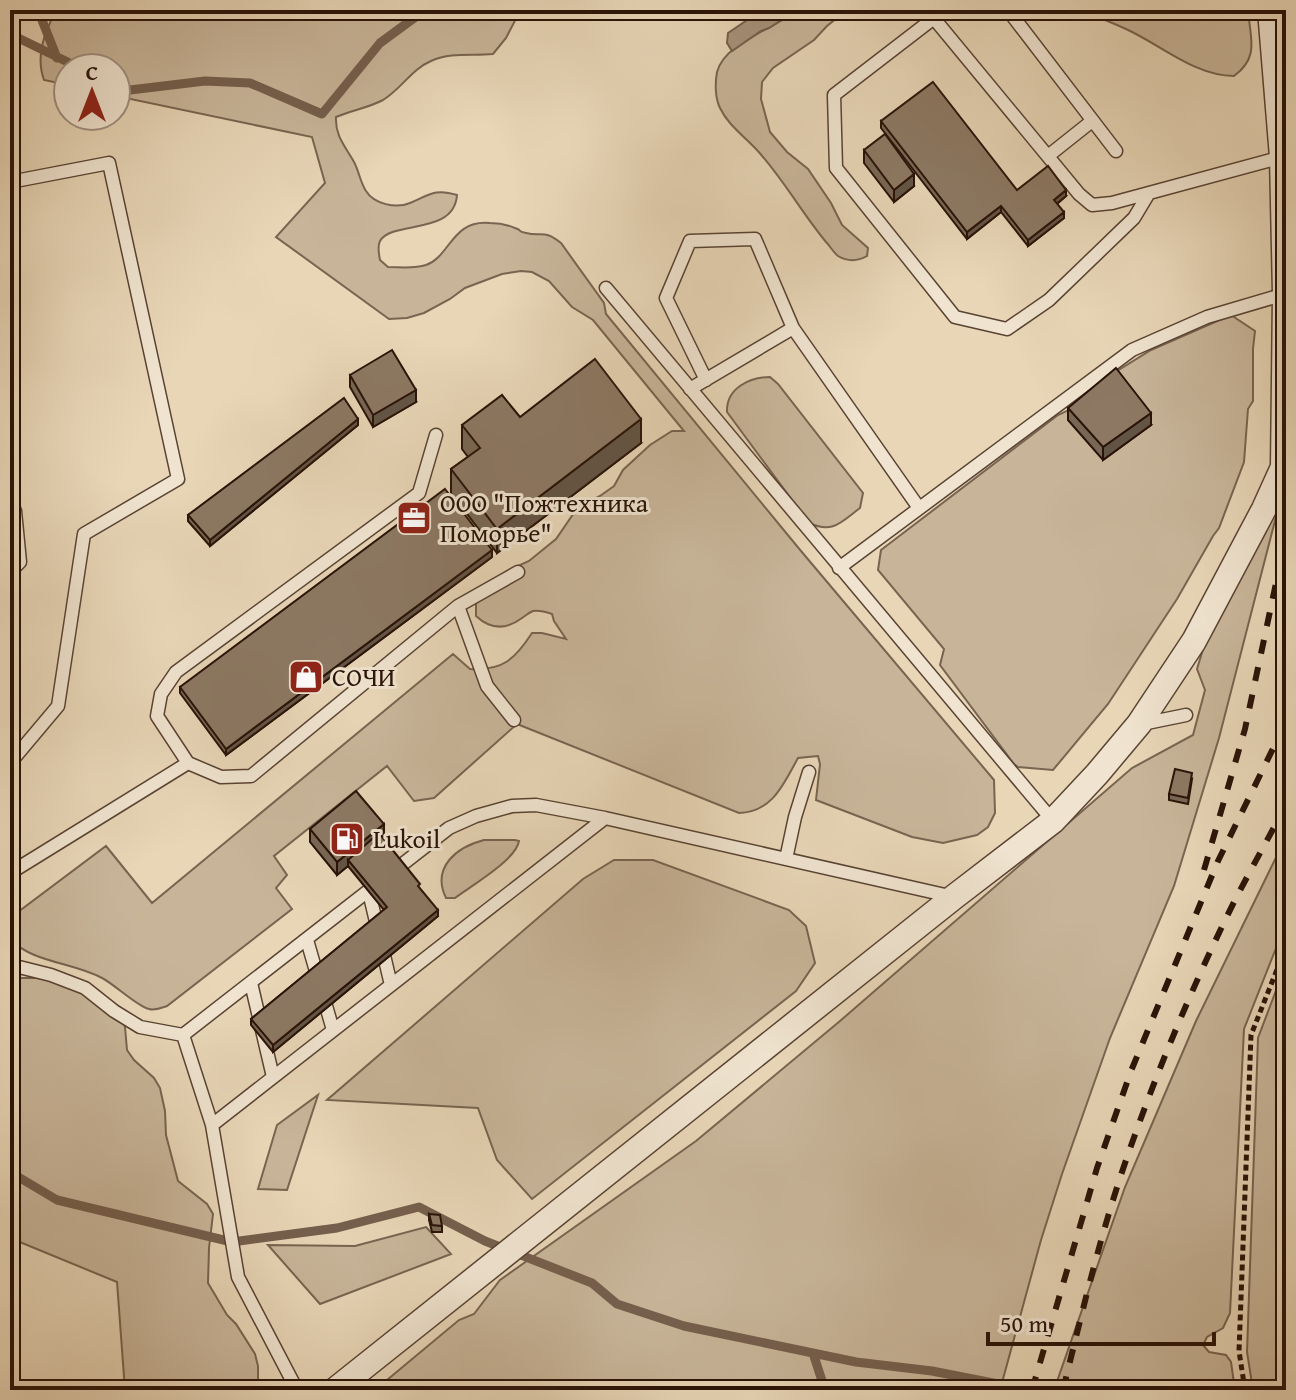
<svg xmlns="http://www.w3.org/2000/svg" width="1296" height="1400" viewBox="0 0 1296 1400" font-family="'Gentium Book Plus',serif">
<rect width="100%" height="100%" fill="#e8d6b7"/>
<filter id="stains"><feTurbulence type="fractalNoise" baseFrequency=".0025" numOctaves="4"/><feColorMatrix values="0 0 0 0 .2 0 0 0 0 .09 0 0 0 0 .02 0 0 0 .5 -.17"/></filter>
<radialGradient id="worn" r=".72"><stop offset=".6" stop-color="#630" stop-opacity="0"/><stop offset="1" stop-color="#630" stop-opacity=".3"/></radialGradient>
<path fill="#c8b599" stroke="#786450" stroke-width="2" d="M56,10H528L520,11L506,38L493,54C472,56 451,52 431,61C412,69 401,89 383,100C368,108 352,110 336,117C335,136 345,146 354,162C359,171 360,182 366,191C374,204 396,209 410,203C429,195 435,188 457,195C454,236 392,220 380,241C377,247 379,254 380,260L388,267C400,267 414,269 426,265C450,257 452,219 490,223C498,223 508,225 515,228C524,231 516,231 526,233C542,237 544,229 561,243L604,303L606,314L801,551L994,780L995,813L988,827L977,835L943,843L912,837L816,800L820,764L818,756L798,758C784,783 773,812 739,813L517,724L434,798L414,801L387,766L274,856L287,875L276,888L292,909L167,1006C161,1008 155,1011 149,1009C138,1007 114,984 102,978C72,962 33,963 10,939V918L106,846L152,903L453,654L470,669C503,671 515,659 532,633H542L566,639L554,621L552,614C546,612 540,610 533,611C528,613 527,615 522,618C506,630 491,630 476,616V604L478,598L507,571L529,561L556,539L578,507L600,496L614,486L623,470L650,445L672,431H684L593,320L572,307L549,281L532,272L521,271L502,274L465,288L450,299L424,313L407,318L389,319L276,237L325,183L312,137L116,96V68H68V85L44,80C35,55 45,32 56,10Z
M797,10H847L827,26L814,40L773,68L762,82L761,99L770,132L787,152L808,169L831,203L842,225L868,248L867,256C858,261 848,262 838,256C833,252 830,246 826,242C801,212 783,178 756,149C744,136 728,125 720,108C715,98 715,83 717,72C725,42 775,29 797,10Z
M1080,10H1248C1250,38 1260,57 1234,76C1195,76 1161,45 1126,29C1111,22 1095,16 1080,10Z
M1231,315L1255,331L1253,349V401L1248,409L1244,462L1219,528L1213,536L1177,599L1108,704L1053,770L1018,767L1014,764L940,665L944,649L878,570L881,550L1058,415L1069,410L1101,381L1151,350Z
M770,377L778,384L863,493L860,508C841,522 833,534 809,523L727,412C726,388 750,377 770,377Z
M1278,509L1219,738L1174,886L1110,1038L1062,1174L1041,1240L1000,1390H375L459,1320L474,1314L500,1280L696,1141L840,1021L1132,768L1193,735L1205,690L1197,669L1208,633Z
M1286,837V923L1244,1029L1230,1313L1223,1328L1207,1337L1203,1345L1209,1352L1226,1355L1231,1362L1235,1390H1054L1125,1187L1196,1021Z
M484,840H515L519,841C516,860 471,886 455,898H446C431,867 457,847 484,840Z
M614,860H653L789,910L806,926L815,963L796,991L532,1199L497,1160L478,1108L327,1100L583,879Z
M1286,964V1390H1253L1247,1352L1258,1038Z
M10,978H38L73,984L121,1016L125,1027L127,1050L134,1060L154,1078L160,1088L165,1111L166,1135L178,1181L207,1204L213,1214L209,1248L208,1283L227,1315L236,1324L255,1354L258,1366V1390H125L117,1282L10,1238Z
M318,1095L287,1190L258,1189L277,1125Z
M426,1227L451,1254L320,1304L268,1245L355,1246Z"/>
<path fill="#a7937b" stroke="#755f4d" stroke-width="2" d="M762,10H797L769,28L761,31L732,51L727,43L728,33Z"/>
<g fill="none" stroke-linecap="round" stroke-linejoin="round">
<path stroke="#755f4d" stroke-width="9" d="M38,10L57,58
M10,34L80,68
M116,84L130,90L205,81L250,83L322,114L380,43L425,10
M10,1172L57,1200L232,1242L337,1228L419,1207L485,1241L592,1283L617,1304L684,1326L856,1362L932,1371L1029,1390
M813,1353L825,1390"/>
<g stroke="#594333" stroke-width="15">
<path id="lane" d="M927,10L1079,194L1092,205L1112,203L1282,157
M1008,10L1116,151
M934,18L834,95L836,168L955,317L1007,329L1049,300L1134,218L1149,193
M1048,156L1092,121
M10,182L109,163L178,479L84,534L58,706L10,763
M606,288L1053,821
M706,380L666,298L690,241L755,239L793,328
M690,389L793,328L919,508
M436,435L419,493L176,672L161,694L157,716L188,763L221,777L251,776L458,606L518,572
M10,500L15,511L20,562L10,572
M839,568L1132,350L1207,317L1285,294
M458,606L487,686L514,720
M1142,724L1186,715
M786,859L795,817L809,772
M10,873L188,763
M369,892L391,985
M307,940L333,1030
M10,963L15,966L51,975L85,988L114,1011L140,1027L183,1035L449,828L476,816L512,806L536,805L605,818L954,897
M251,983L273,1077
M183,1035L212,1125L238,1277L297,1390
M212,1125L605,818"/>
</g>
<g stroke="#594333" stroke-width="27">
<path id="street" d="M1270,10L1282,157L1285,294L1283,467
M335,1390L954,897L1053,821L1097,774L1139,724L1194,641L1264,509L1283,467L1286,464"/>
</g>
<path stroke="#291207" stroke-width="5" stroke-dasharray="6 4" stroke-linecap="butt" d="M1245,1390L1239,1351L1251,1035L1286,947"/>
<use href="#lane" stroke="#f0e4d0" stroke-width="12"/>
<use href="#street" stroke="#f0e4d0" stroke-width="24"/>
<path stroke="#291207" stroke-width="6" stroke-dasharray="14 14" stroke-linecap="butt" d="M1204,870L1245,729L1286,536
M1032,1390L1097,1168L1131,1071L1218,861L1286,722
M1063,1390C1081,1317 1098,1244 1122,1172C1153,1080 1191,989 1234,902C1251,869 1269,837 1286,805"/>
</g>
<path fill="#786755" stroke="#291207" stroke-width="2" d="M881,121L1017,190L1066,196L1057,204L1064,218L1028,246L1001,212L967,239L881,128Z
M864,150L914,186L894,202L864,163Z
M350,375L416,402L373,427L350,387Z
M1068,408L1151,425L1103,460L1068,420Z
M520,417L641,443L497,553L451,493V469L468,457L462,449V425Z
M358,425L210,546L188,521V515Z
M492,557L226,755L180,693V687Z
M1192,779L1188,804L1169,800V794Z
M310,829L384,836L382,837L420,889L438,916L273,1052L251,1025V1019L384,910L348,866L337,875L310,842Z
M429,1214L442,1226V1232H432L429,1220Z"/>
<path fill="#625445" stroke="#291207" stroke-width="2" d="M914,174V186L894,202V190Z
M1066,190V196L1054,206V200Z
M1001,206V212L967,239V232Z
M1064,212V218L1028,246V240Z
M416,390V402L373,427V415Z
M1151,413V425L1103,460V447Z
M358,419V425L210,546V540Z
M641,419V443L497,553V529Z
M492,550V557L226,755V749Z
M384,824V836L351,863L348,860V866L337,875V862Z
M438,910V916L273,1052V1045Z"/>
<path fill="#8c7863" stroke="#291207" stroke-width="2" d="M933,82L1017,190L1048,166L1066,190L1054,200L1064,212L1028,240L1001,206L967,232L881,121Z
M885,134L914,174L894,190L864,150Z
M392,350L416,390L373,415L350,375Z
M595,359L641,419L497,529L451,469L480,448L462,425L502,395L520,417Z
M1116,368L1151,413L1103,447L1068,408Z
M344,398L358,419L210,540L188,515Z
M445,489L492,550L226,749L180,687Z
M1175,769L1192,773L1188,798L1169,794Z
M356,791L384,824L337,862L310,829Z
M379,833L420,884L418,886L438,910L273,1045L251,1019L387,907L348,860Z
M429,1214L440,1215L442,1226L432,1225Z"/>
<defs>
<g id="office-square" transform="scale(1.8)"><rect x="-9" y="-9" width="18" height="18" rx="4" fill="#8f2418" stroke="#f0e4d0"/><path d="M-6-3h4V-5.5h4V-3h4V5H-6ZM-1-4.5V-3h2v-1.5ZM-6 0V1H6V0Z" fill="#fff"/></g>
<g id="shop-square" transform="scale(1.8)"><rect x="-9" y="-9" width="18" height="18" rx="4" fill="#8f2418" stroke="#f0e4d0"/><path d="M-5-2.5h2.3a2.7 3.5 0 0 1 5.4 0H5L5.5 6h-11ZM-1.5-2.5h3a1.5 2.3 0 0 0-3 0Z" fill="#fff"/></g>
<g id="fuel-square" transform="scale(1.8)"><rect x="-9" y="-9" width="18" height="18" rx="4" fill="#8f2418" stroke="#f0e4d0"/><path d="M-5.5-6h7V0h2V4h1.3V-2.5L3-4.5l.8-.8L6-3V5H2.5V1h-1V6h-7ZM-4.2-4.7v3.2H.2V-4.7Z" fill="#fff"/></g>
</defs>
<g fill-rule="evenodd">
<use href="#office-square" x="414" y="518"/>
<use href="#shop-square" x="306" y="677"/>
<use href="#fuel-square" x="347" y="839"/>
</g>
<g text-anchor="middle" stroke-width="6" stroke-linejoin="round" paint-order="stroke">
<g font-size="26" fill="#291207" stroke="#f0e4d0" text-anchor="start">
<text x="440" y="512">ООО "Пожтехника<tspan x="440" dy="30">Поморье"</tspan></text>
<text x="332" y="686">СОЧИ</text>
<text x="373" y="848">Lukoil</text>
</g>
</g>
<rect width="1296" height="1400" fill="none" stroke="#e8d6b7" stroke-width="40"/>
<rect x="12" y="12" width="1272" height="1376" fill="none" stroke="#291207" stroke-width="4"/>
<rect x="20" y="20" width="1256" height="1360" fill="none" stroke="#291207" stroke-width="2"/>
<g transform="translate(92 92)"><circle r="38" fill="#f0e4d0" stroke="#a09080" stroke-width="2"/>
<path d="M0-6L14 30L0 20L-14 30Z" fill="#8f2418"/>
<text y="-12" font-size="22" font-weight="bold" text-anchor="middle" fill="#291207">С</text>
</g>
<path d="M988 1332v12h226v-12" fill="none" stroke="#291207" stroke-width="4"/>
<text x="1000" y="1332" font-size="24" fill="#291207" stroke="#f0e4d0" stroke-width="6" paint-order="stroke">50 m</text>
<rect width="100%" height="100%" filter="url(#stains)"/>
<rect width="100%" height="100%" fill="url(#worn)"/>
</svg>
